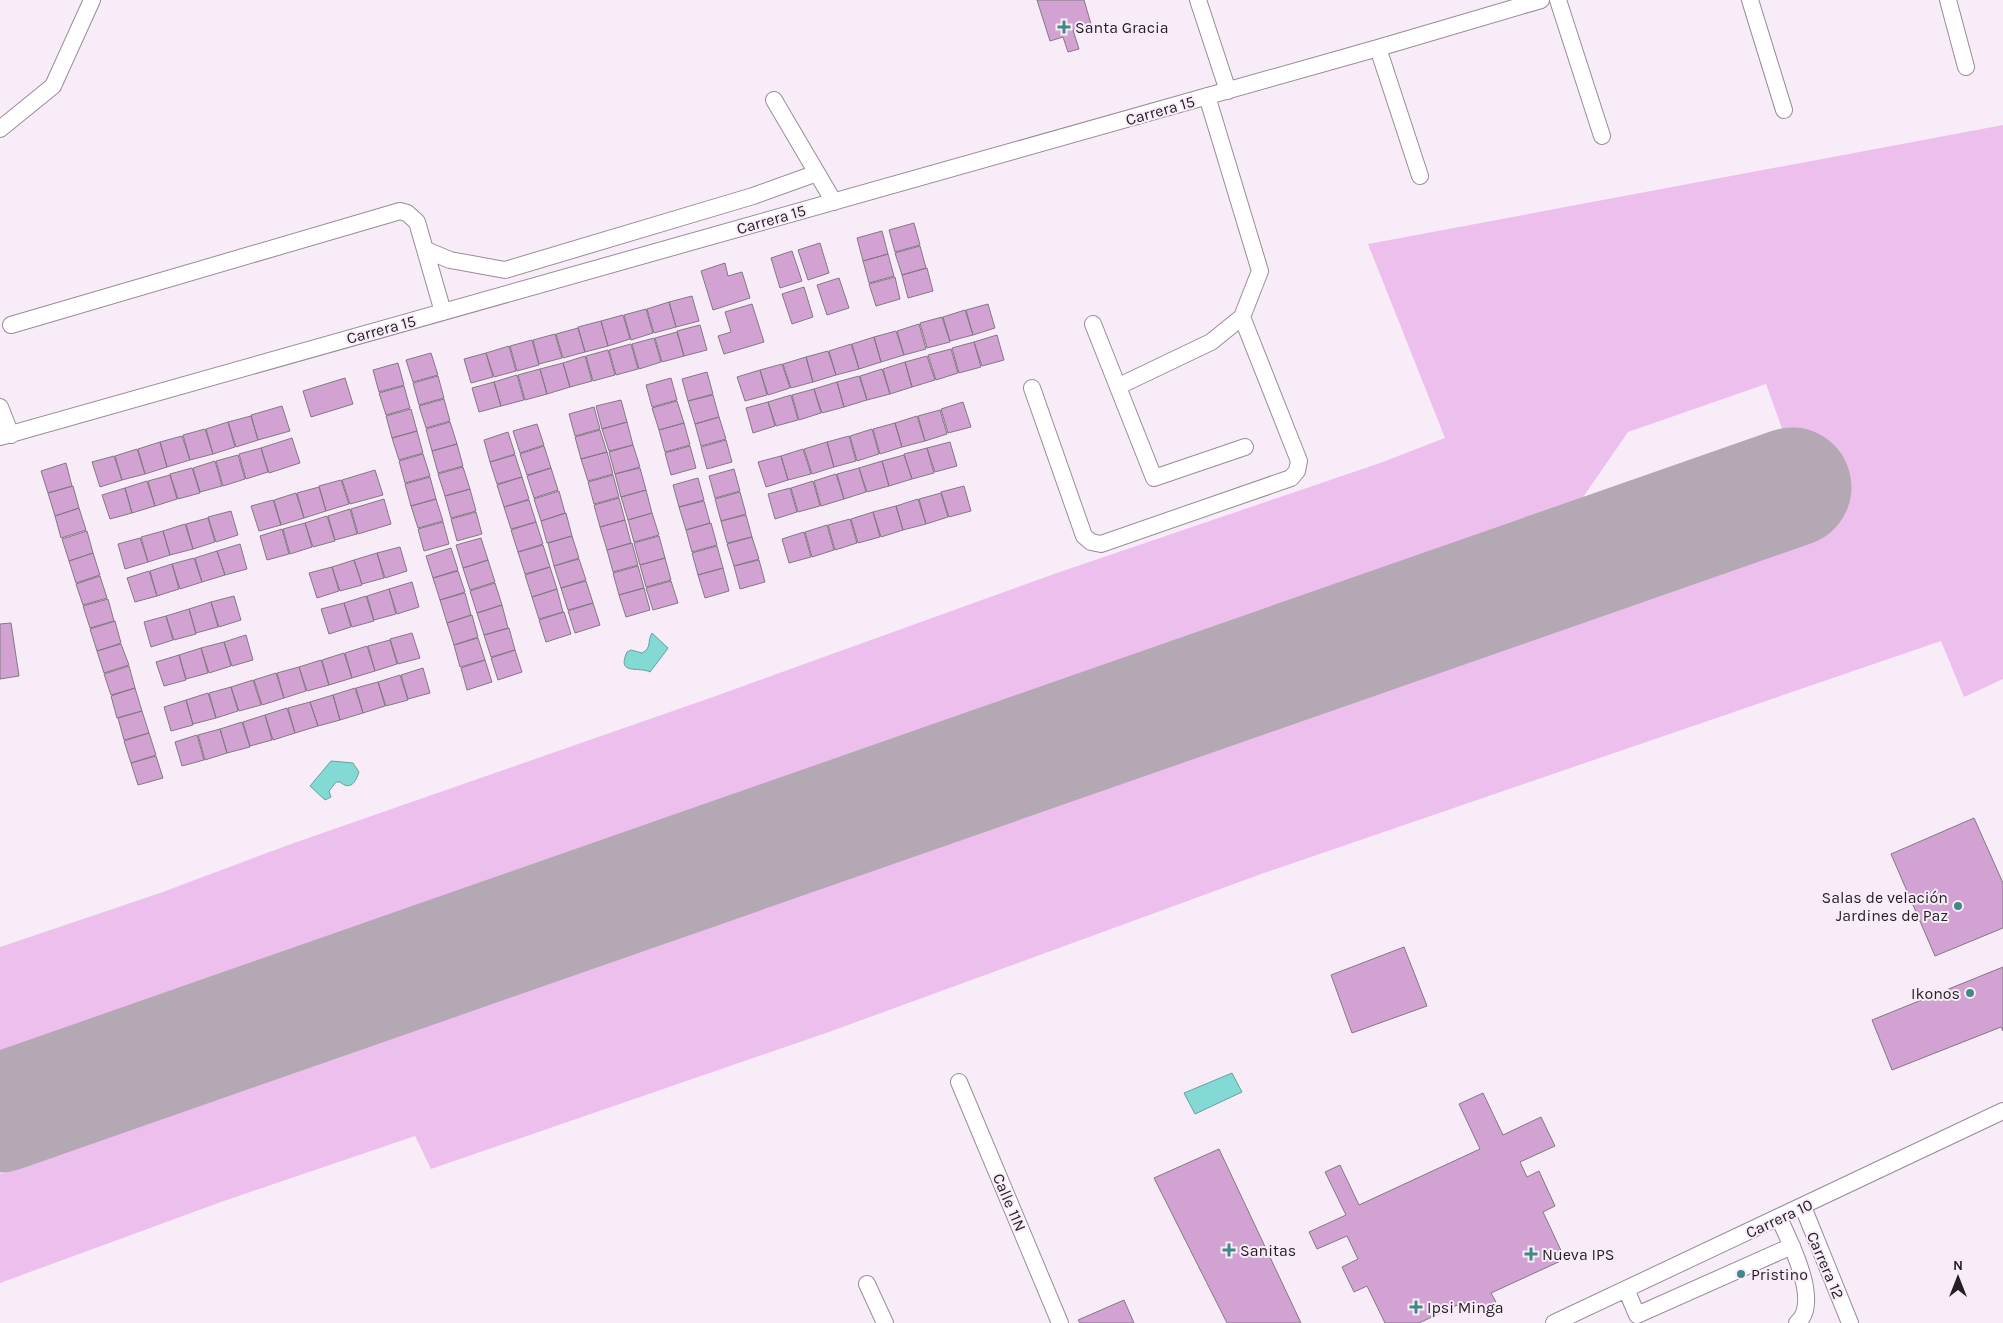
<svg xmlns="http://www.w3.org/2000/svg" width="2003" height="1323" viewBox="0 0 2003 1323" font-family="Karla,sans-serif">
<rect width="100%" height="100%" fill="#f9ecf9"/>
<path fill="#edbfed" d="M2003,125V679L1964,697L1941,641L1264,873L829,1032L431,1169L415,1136L221,1202L0,1283V1174L1818,528L1766,384L1628,432L1568,519L0,1069V947L160,893L291,844L713,697L1054,574L1380,463L1445,438L1368,244Z"/>
<path fill="#83d9d4" stroke="#66a19f" d="M652,633L668,648L666,651L650,672C639,666 616,676 627,652L631,650L642,653C652,648 647,641 652,633Z
M331,761L353,763L359,772C356,782 350,791 340,782H336L329,791L331,797L325,800L310,786Z
M1232,1073L1242,1092L1195,1114L1184,1093Z"/>
<g fill="none" stroke-linecap="round" stroke-linejoin="round">
<path stroke="#b3a8b3" stroke-width="119" d="M0,1113L1792,487"/>
</g>
<path fill="#d1a2d2" stroke="#847884" d="M1037,0H1084L1091,24L1073,30L1079,49L1068,52L1063,37L1050,41Z
M914,223L920,245L895,252L889,230Z
M882,231L888,254L863,261L857,238Z
M820,243L829,273L808,280L798,250Z
M920,246L926,268L902,275L895,253Z
M792,251L802,281L780,288L771,258Z
M888,254L894,276L869,283L863,261Z
M725,263L728,276L742,272L750,298L713,310L701,271Z
M927,268L933,291L908,298L902,275Z
M895,277L900,299L876,306L869,284Z
M839,278L849,308L827,315L817,285Z
M804,287L813,317L792,324L782,294Z
M692,296L699,321L676,327L669,302Z
M669,302L676,327L654,333L647,309Z
M752,304L764,342L724,354L718,336L731,332L725,312Z
M988,304L995,328L973,335L966,310Z
M646,309L653,333L631,340L624,315Z
M965,310L973,335L950,341L943,317Z
M623,315L630,339L608,346L601,321Z
M942,317L950,342L927,348L920,323Z
M601,321L608,346L585,352L578,327Z
M919,324L926,349L904,355L897,331Z
M700,325L707,350L684,356L677,331Z
M578,328L585,352L563,358L556,334Z
M896,331L904,355L881,362L874,337Z
M677,332L684,356L662,362L655,338Z
M555,334L562,358L539,364L533,340Z
M997,335L1004,360L982,366L974,342Z
M874,337L881,362L859,369L852,344Z
M654,338L661,362L639,369L632,344Z
M532,340L539,365L517,371L510,346Z
M974,342L981,367L959,373L952,348Z
M631,344L638,369L616,375L609,350Z
M851,344L859,369L836,375L829,351Z
M509,346L516,371L494,377L486,353Z
M951,349L958,373L936,380L928,355Z
M608,350L615,375L593,381L586,356Z
M828,351L836,375L813,382L806,357Z
M431,353L438,375L413,382L406,360Z
M486,353L493,377L471,383L464,359Z
M585,356L592,381L570,387L563,363Z
M927,356L935,380L912,387L905,362Z
M806,357L813,382L791,388L783,364Z
M905,362L912,387L890,394L883,369Z
M398,363L404,385L379,392L373,370Z
M563,363L570,387L547,394L540,369Z
M782,364L790,388L768,395L760,370Z
M540,369L547,394L525,400L518,375Z
M882,369L890,394L867,400L860,376Z
M760,370L767,395L745,401L737,377Z
M707,372L713,394L688,401L682,379Z
M517,375L524,400L501,406L494,382Z
M438,376L444,398L419,405L413,383Z
M859,376L867,400L844,407L837,382Z
M345,378L353,404L311,417L303,391Z
M671,378L677,400L652,407L646,385Z
M494,382L501,406L479,412L472,388Z
M837,382L844,407L822,413L814,389Z
M404,386L410,408L386,415L379,393Z
M814,389L821,413L799,420L792,395Z
M713,395L719,417L695,424L688,401Z
M791,395L798,420L776,426L768,402Z
M444,399L450,421L426,428L419,406Z
M621,400L627,422L602,429L596,406Z
M677,401L684,423L659,430L652,408Z
M768,402L775,426L753,433L746,408Z
M963,402L971,427L948,433L941,409Z
M282,406L290,431L258,440L251,415Z
M594,407L600,429L575,436L569,414Z
M411,409L417,431L392,438L386,416Z
M940,410L947,434L925,441L918,416Z
M251,416L258,440L236,447L228,422Z
M917,416L925,441L902,447L895,423Z
M719,417L726,439L701,446L695,424Z
M228,422L235,447L213,454L206,429Z
M450,422L457,444L432,451L426,429Z
M627,422L633,445L609,451L602,429Z
M684,423L690,445L665,452L659,430Z
M895,423L902,447L880,454L873,429Z
M537,424L544,445L520,453L513,431Z
M205,429L213,454L190,460L183,435Z
M872,429L879,454L857,461L850,436Z
M600,430L607,452L581,459L575,437Z
M417,431L423,453L399,460L392,438Z
M508,432L515,454L490,462L484,440Z
M182,436L190,460L167,467L160,442Z
M849,436L856,461L834,467L827,442Z
M292,438L300,463L269,473L261,448Z
M726,440L732,462L707,469L701,447Z
M160,442L167,467L145,474L138,449Z
M827,442L834,467L812,474L804,449Z
M950,442L957,466L935,472L927,448Z
M457,444L463,466L438,473L432,451Z
M633,445L640,467L615,474L609,452Z
M544,446L551,468L527,475L520,454Z
M690,446L696,468L671,475L665,453Z
M261,448L268,472L246,479L239,454Z
M927,448L934,473L912,479L904,454Z
M137,449L145,474L122,480L115,456Z
M803,449L811,474L788,480L781,456Z
M607,452L613,474L588,481L581,459Z
M423,454L430,476L405,483L399,461Z
M238,455L245,479L223,486L216,461Z
M515,455L522,477L497,484L490,462Z
M904,455L912,479L889,486L882,461Z
M114,456L122,480L100,487L92,462Z
M781,456L788,480L766,487L758,462Z
M215,461L222,486L200,492L193,468Z
M882,461L889,486L867,492L859,468Z
M66,463L72,486L48,493L41,471Z
M463,467L470,489L445,496L438,474Z
M192,468L200,493L178,499L170,474Z
M551,468L558,490L534,498L527,476Z
M640,468L646,490L621,497L615,474Z
M859,468L866,492L844,499L837,474Z
M734,469L740,491L715,498L709,476Z
M375,470L383,495L350,504L342,480Z
M836,474L844,499L821,506L814,481Z
M170,475L177,499L155,506L148,481Z
M613,475L619,497L594,504L588,482Z
M430,477L436,499L411,506L405,484Z
M522,477L529,499L504,507L497,485Z
M698,478L704,500L679,507L673,485Z
M341,480L349,504L326,511L319,486Z
M147,481L155,506L132,513L125,488Z
M813,481L820,506L798,512L791,488Z
M73,486L79,508L55,516L48,493Z
M964,486L971,511L949,517L941,492Z
M319,487L326,511L304,518L297,493Z
M125,488L132,513L110,519L102,495Z
M790,488L797,512L775,519L768,494Z
M470,489L476,511L451,518L445,496Z
M646,490L652,513L628,520L621,497Z
M559,491L565,513L541,521L534,499Z
M740,492L746,514L721,521L715,499Z
M296,493L304,518L281,525L274,500Z
M941,493L948,517L926,524L919,499Z
M619,498L625,520L600,527L594,505Z
M384,499L391,524L358,534L351,509Z
M436,499L443,521L418,528L411,506Z
M918,499L926,524L903,530L896,506Z
M273,500L281,525L259,531L251,506Z
M529,500L536,522L511,529L504,507Z
M704,501L710,523L686,530L679,507Z
M896,506L903,530L881,537L873,512Z
M79,508L86,530L61,538L55,516Z
M350,509L357,534L335,540L328,516Z
M231,511L238,535L216,542L208,517Z
M476,512L482,534L457,541L451,519Z
M873,512L880,537L858,543L851,519Z
M566,513L572,536L547,543L541,521Z
M652,513L659,535L634,542L628,520Z
M746,515L752,537L727,543L721,521Z
M327,516L335,541L313,547L305,523Z
M208,518L215,542L193,549L186,524Z
M850,519L857,543L835,550L828,525Z
M625,520L631,543L607,550L600,527Z
M443,522L449,544L424,551L418,529Z
M536,522L543,544L518,552L511,530Z
M305,523L312,547L290,554L283,529Z
M711,523L717,545L692,552L686,530Z
M185,524L193,549L170,555L163,531Z
M827,525L834,550L812,557L805,532Z
M282,529L289,554L267,560L260,536Z
M87,531L93,553L69,561L62,539Z
M163,531L170,555L148,562L141,537Z
M804,532L811,557L789,563L782,539Z
M572,536L579,558L554,566L548,543Z
M659,536L665,558L640,565L634,543Z
M752,537L759,559L734,566L727,544Z
M140,538L148,562L125,569L118,544Z
M481,538L488,560L463,568L456,545Z
M632,543L638,565L613,572L607,550Z
M240,544L247,569L225,575L217,551Z
M543,545L550,567L525,574L518,552Z
M717,546L723,568L698,575L692,553Z
M400,547L407,571L385,578L377,553Z
M451,548L458,570L433,578L426,556Z
M217,551L225,575L202,582L195,558Z
M93,553L100,575L76,583L69,561Z
M377,553L384,578L362,584L354,560Z
M194,558L202,582L180,589L172,564Z
M665,558L671,580L646,587L640,565Z
M579,559L586,580L561,588L554,566Z
M354,560L362,585L340,591L332,567Z
M488,560L495,582L470,590L463,568Z
M759,560L765,582L740,589L734,566Z
M172,564L179,589L157,596L150,571Z
M638,566L644,588L619,595L613,573Z
M332,567L339,591L317,598L309,573Z
M550,567L557,589L532,597L525,575Z
M723,568L729,591L705,598L698,575Z
M149,571L157,596L135,602L127,578Z
M458,571L465,592L440,600L433,578Z
M100,576L107,598L83,605L76,584Z
M586,581L593,603L568,610L561,588Z
M671,581L678,603L653,610L646,588Z
M412,582L419,607L397,614L389,589Z
M495,583L502,605L477,613L470,591Z
M644,588L650,610L626,617L619,595Z
M389,589L396,614L374,620L367,596Z
M557,589L563,612L539,619L532,597Z
M465,593L471,615L447,623L440,600Z
M234,596L241,620L219,627L211,602Z
M366,596L374,621L352,627L344,603Z
M108,599L114,621L90,628L83,606Z
M211,602L218,627L196,633L189,609Z
M344,603L351,627L329,634L321,609Z
M593,603L600,625L575,633L568,611Z
M502,605L508,628L484,635L477,613Z
M189,609L196,634L174,640L166,616Z
M564,612L571,634L546,642L539,620Z
M472,615L478,637L454,645L447,623Z
M166,616L173,640L151,647L144,622Z
M115,621L121,643L97,651L90,629Z
M11,623L19,676L0,679V624Z
M509,628L515,650L491,657L484,635Z
M412,633L420,658L398,664L390,639Z
M246,635L253,660L232,666L224,642Z
M478,638L485,660L460,667L454,645Z
M390,640L397,664L375,671L368,646Z
M224,642L231,666L209,673L201,648Z
M121,644L129,665L104,673L97,651Z
M367,646L375,671L352,678L345,653Z
M201,648L208,673L186,679L179,655Z
M515,650L522,672L498,680L491,658Z
M344,653L352,678L329,685L322,660Z
M179,655L186,680L164,686L156,662Z
M321,660L329,685L307,691L299,667Z
M485,660L492,682L467,690L461,668Z
M129,666L135,688L111,695L104,674Z
M299,667L306,691L284,698L277,673Z
M423,668L430,693L408,699L401,675Z
M276,673L284,698L262,705L254,680Z
M400,675L408,700L386,706L378,682Z
M253,680L261,705L239,711L231,687Z
M378,682L385,706L363,713L356,688Z
M231,687L238,711L216,718L209,693Z
M135,688L142,711L117,718L111,696Z
M355,688L363,713L340,720L333,695Z
M208,693L216,718L193,724L186,700Z
M333,695L340,720L318,726L310,702Z
M186,700L193,725L171,731L164,707Z
M310,702L318,726L295,733L288,708Z
M287,708L295,733L273,740L265,715Z
M142,711L149,733L124,740L118,718Z
M265,715L272,740L250,746L243,722Z
M242,722L250,747L227,753L220,729Z
M220,729L227,753L205,760L198,735Z
M149,733L156,755L131,763L124,741Z
M197,735L204,760L182,766L175,742Z
M156,756L163,778L138,785L131,763Z
M1974,818L2003,883V928L1935,956L1891,854Z
M1404,947L1427,1006L1352,1033L1331,975Z
M2003,967V1031L2001,1027L1892,1070L1872,1020Z
M1483,1093L1503,1135L1541,1117L1555,1146L1520,1162L1527,1177L1539,1171L1555,1206L1543,1212L1565,1259L1491,1293L1496,1302L1469,1314L1464,1302L1419,1323H1385L1367,1286L1354,1292L1342,1267L1358,1259L1347,1236L1317,1249L1309,1232L1346,1215L1325,1172L1340,1165L1359,1205L1480,1149L1459,1104Z
M1219,1149L1301,1323H1227L1154,1178Z
M1124,1300L1134,1323H1080L1078,1320Z"/>
<g fill="none" stroke-linecap="round" stroke-linejoin="round">
<g stroke="#988c98" stroke-width="18">
<path id="street" d="M1198,0L1228,91
M1558,0L1602,136
M1750,0L1784,110
M1948,0L1966,67
M1378,48L1420,176
M774,100L834,202
M0,129L53,86L92,0
M426,250L450,260L505,270L753,196L817,173
M1093,324L1154,478L1245,447
M11,325L400,211L407,213L417,222L443,312
M1119,386L1211,342L1242,317L1260,271L1207,96
M1032,388L1084,536L1091,542L1101,544L1291,478L1297,471L1299,461L1242,317
M0,407L11,435
M0,437L1378,48L1541,0
M959,1082L1060,1323
M1803,1207L1850,1323
M1779,1218C1789,1240 1822,1303 1797,1323
M867,1284L885,1323
M1626,1289L1637,1315L1792,1246
M1554,1323L2003,1111"/>
</g>
<use href="#street" stroke="#fff" stroke-width="16"/>
</g>
<g fill="#418985" stroke="#f9ecf9" stroke-width="2">
<path d="M1061.5 19.5h5v5h5v5h-5v5h-5v-5h-5v-5h5z"/>
<circle cx="1958" cy="906" r="5"/>
<circle cx="1970" cy="993" r="5"/>
<path d="M1226.5 1242.5h5v5h5v5h-5v5h-5v-5h-5v-5h5z"/>
<path d="M1528.5 1246.5h5v5h5v5h-5v5h-5v-5h-5v-5h5z"/>
<circle cx="1741" cy="1274" r="5"/>
<path d="M1413.5 1299.5h5v5h5v5h-5v5h-5v-5h-5v-5h5z"/>
</g>
<g text-anchor="middle" stroke-width="4" stroke-linejoin="round" paint-order="stroke">
<g font-size="16" fill="#231f23" stroke="#f9ecf9" text-anchor="start">
<text x="1075" y="33">Santa Gracia</text>
<text x="1948" y="903" text-anchor="end">Salas de velación<tspan x="1948" dy="18">Jardines de Paz</tspan></text>
<text x="1960" y="999" text-anchor="end">Ikonos</text>
<text x="1240" y="1256">Sanitas</text>
<text x="1542" y="1260">Nueva IPS</text>
<text x="1751" y="1280">Pristino</text>
<text x="1427" y="1313">Ipsi Minga</text>
</g>
<g font-size="16" fill="#231f23" stroke="#f9ecf9">
<text transform="translate(1160 110) rotate(-16)" y="6">Carrera 15</text>
<text transform="translate(771 219) rotate(-16)" y="6">Carrera 15</text>
<text transform="translate(381 329) rotate(-15)" y="6">Carrera 15</text>
<text transform="translate(1010 1202) rotate(67)" y="6">Calle 11N</text>
<text transform="translate(1779 1218) rotate(-25)" y="6">Carrera 10</text>
<text transform="translate(1826 1265) rotate(67)" y="6">Carrera 12</text>
</g>
</g>
<g transform="translate(1958 1278)" stroke="#f9ecf9" stroke-width="4" paint-order="stroke">
<path d="M0-4L9 19L0 12L-9 19Z" fill="#231f23"/>
<text y="-8" font-size="14" font-weight="bold" text-anchor="middle" fill="#231f23">N</text>
</g>
</svg>
